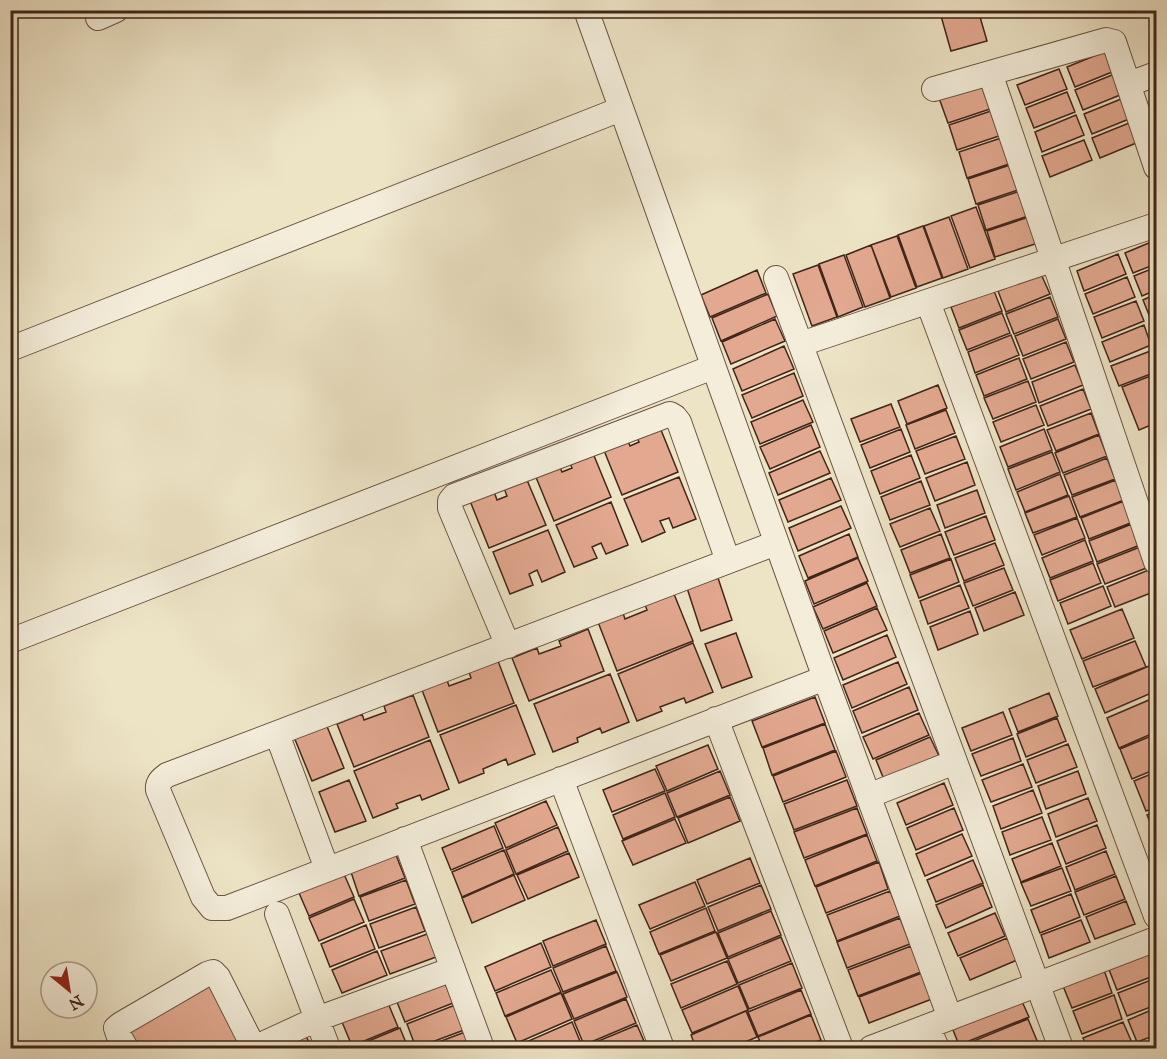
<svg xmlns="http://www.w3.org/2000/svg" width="1167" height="1059" viewBox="0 0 1167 1059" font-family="'IM FELL Great Primer',serif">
<rect width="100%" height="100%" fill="#ede4c6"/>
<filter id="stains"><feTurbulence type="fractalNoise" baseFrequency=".00333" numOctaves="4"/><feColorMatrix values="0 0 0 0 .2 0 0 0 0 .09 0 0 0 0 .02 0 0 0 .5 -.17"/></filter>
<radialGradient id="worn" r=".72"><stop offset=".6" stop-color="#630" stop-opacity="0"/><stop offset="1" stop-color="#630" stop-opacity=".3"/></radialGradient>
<path fill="#e3a990" stroke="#402519" stroke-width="1.5" d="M959,10H978L987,41L951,51L941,16Z
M1109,50L1117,70L1075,87L1067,67Z
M1059,69L1067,89L1025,105L1017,85Z
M1117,73L1125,93L1083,110L1075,90Z
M981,84L990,109L948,123L939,98Z
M1067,92L1075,112L1034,128L1026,108Z
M1126,97L1134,117L1092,134L1084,114Z
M991,111L999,136L957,150L949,125Z
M1076,115L1084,135L1042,152L1035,132Z
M1134,121L1141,141L1100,158L1092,138Z
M1001,138L1009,164L967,178L959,152Z
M1084,140L1092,160L1050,177L1042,156Z
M1010,165L1018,190L976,204L968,179Z
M1020,191L1028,216L986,230L978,205Z
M976,207L995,259L970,268L951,216Z
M949,217L968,269L943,278L924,226Z
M1029,217L1038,243L995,257L987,231Z
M923,226L942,278L917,287L898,235Z
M897,236L916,288L891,297L871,245Z
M1156,240V264L1133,273L1125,253Z
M871,245L890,298L865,307L846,255Z
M1118,254L1126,274L1084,291L1077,271Z
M844,255L863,307L838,317L819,264Z
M818,265L837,317L812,326L793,274Z
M1156,267V290L1142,296L1134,276Z
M757,270L766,293L710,317L701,295Z
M1041,274L1050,294L1006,312L998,291Z
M1127,277L1135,297L1093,314L1085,294Z
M994,291L1002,311L959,328L951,307Z
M768,294L777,316L721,341L712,318Z
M1156,294V317L1151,320L1143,300Z
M1050,297L1058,317L1014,334L1006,314Z
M1136,301L1144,321L1102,338L1094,317Z
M1002,313L1010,333L967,350L959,330Z
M775,319L785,341L731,364L722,342Z
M1058,319L1066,339L1023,356L1015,336Z
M1144,325L1151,345L1110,362L1102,342Z
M1011,335L1019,355L975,373L968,352Z
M1066,342L1074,362L1031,379L1023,359Z
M784,346L794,369L742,391L733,369Z
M1153,350L1156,358V372L1119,386L1111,366Z
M1019,358L1027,379L984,396L976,375Z
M1075,365L1083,385L1039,403L1032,382Z
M794,373L803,396L752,418L742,395Z
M1153,375L1156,386V423L1139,430L1122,387Z
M1028,381L1036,402L993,419L984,398Z
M938,385L947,408L907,424L898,401Z
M1083,389L1091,409L1048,426L1040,406Z
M803,400L813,422L760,444L751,422Z
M891,404L900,427L860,442L851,419Z
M1036,405L1044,425L1001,442L993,422Z
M946,410L955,433L915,449L906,425Z
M1091,413L1099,434L1056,451L1047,430Z
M657,420L678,472L622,495L601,443L625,433L630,446L639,442L634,430Z
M811,425L820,447L770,469L760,447Z
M901,429L910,452L870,468L861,445Z
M1044,429L1052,450L1008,467L1000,447Z
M1099,435L1107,456L1063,473L1055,453Z
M956,436L965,459L925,474L916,451Z
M590,446L611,497L554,521L533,470L557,460L562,472L572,468L567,456Z
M820,451L830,473L778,495L769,473Z
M1052,452L1060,472L1016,490L1008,469Z
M911,455L920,478L880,494L871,471Z
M1107,458L1115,479L1072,495L1064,475Z
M967,462L975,485L935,501L926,478Z
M524,473L546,525L489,548L468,496L492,486L497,500L507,496L502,483Z
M1060,474L1068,495L1025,512L1017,492Z
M679,477L696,519L673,528L669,518L660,521L665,532L642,542L624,499Z
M831,478L841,500L788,522L779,500Z
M1116,480L1124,500L1080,517L1072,497Z
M921,481L930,505L890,520L881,497Z
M977,490L985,513L945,528L937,505Z
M1069,496L1077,517L1033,533L1025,513Z
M1124,501L1133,522L1089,539L1081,518Z
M611,502L628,545L606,554L601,543L592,547L597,558L574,567L556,525Z
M841,506L851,528L798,551L789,528Z
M930,508L940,531L900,547L890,524Z
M986,516L995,540L954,555L945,532Z
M1077,518L1085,538L1042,555L1034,535Z
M1132,524L1140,545L1097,562L1089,541Z
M548,530L565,572L542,582L537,570L529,574L533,585L510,594L493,552Z
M849,534L858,557L808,578L799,556Z
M941,534L950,558L910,573L901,550Z
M1085,540L1093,561L1050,578L1042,558Z
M995,543L1004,565L964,581L955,558Z
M1140,547L1149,567L1105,584L1097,564Z
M858,558L868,581L814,604L805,581Z
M951,559L959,582L919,598L910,575Z
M1093,563L1101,583L1058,601L1050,580Z
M1004,568L1013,590L973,606L964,583Z
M1151,569L1156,585V591L1115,607L1107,587Z
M718,578L732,620L701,631L687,588Z
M867,583L877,606L823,629L813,607Z
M960,585L969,608L928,624L920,601Z
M1103,586L1111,606L1068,624L1060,603Z
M1015,592L1024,615L984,631L975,608Z
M674,594L693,641L617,671L598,622L623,613L625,619L647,610L645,605Z
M877,608L887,630L833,653L824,631Z
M1122,609L1134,638L1082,659L1070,630Z
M970,611L978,634L938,650L930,627Z
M588,629L604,671L529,701L512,658L537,648L539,654L561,646L559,641Z
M736,633L752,677L722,688L705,644Z
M887,635L896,657L843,680L834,658Z
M1135,641L1146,667L1093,687L1083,661Z
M693,643L713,692L686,703L684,698L660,707L662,711L637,721L618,674Z
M498,661L514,703L438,732L422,690L447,680L449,686L471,678L469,672Z
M898,662L907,684L852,708L843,685Z
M1149,666L1156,683V691L1105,713L1095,689Z
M610,674L629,722L602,733L600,728L577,738L578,742L553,752L534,704Z
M909,687L918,710L862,733L853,711Z
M1049,693L1058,716L1018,732L1009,709Z
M413,695L429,737L354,767L337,724L362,714L364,720L386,712L384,706Z
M815,697L825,723L762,747L752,721Z
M1156,697V732L1119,748L1107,718Z
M516,705L535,754L508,765L506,759L483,769L484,773L459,783L440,735Z
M1003,712L1012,735L971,751L962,728Z
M919,713L929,735L873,759L863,737Z
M1057,718L1066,741L1026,757L1017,734Z
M326,724L344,768L312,781L294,737Z
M825,724L835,750L772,775L763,748Z
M1156,734V769L1132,779L1120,749Z
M930,737L940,758L885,782L876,760Z
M1013,738L1021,761L981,776L972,754Z
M430,740L449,789L422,800L420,795L396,804L398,808L373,818L354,771Z
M1068,744L1077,767L1036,783L1027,760Z
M708,745L718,769L667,791L656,766Z
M836,751L846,777L783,802L773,776Z
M1023,764L1032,787L991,802L982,780Z
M655,769L665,791L612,812L603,790Z
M720,771L730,795L677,817L667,793Z
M1078,771L1086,794L1046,809L1038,786Z
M1156,772V807L1146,811L1134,781Z
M349,780L366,821L335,832L319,792Z
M847,780L857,806L794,830L784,804Z
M944,783L953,805L906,825L897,803Z
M1033,790L1042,813L1001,829L993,806Z
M665,793L675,817L623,839L613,815Z
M730,797L740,821L688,843L678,818Z
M1088,798L1097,821L1056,837L1048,814Z
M546,801L557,825L506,848L495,823Z
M857,808L867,834L804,858L794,832Z
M954,808L963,830L916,850L907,828Z
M1156,811V837L1147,815Z
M1042,817L1051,840L1010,855L1002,832Z
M675,819L686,843L633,865L622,841Z
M1097,825L1106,848L1066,864L1057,841Z
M494,826L503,848L451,870L442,848Z
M558,827L568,851L516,874L506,850Z
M962,834L972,856L925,876L916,854Z
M867,835L877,861L815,886L805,860Z
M1052,843L1061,866L1021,882L1012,859Z
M504,850L514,874L462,897L452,872Z
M1106,851L1115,874L1075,890L1066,867Z
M569,853L579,877L528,899L517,875Z
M396,855L405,878L359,896L351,872Z
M750,858L760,883L707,904L697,880Z
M973,860L983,883L936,902L927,880Z
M879,862L888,889L826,913L816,887Z
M1062,868L1071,891L1031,906L1021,883Z
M344,874L354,897L309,916L299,893Z
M514,875L525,900L472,923L462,898Z
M1116,876L1125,899L1084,915L1075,892Z
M406,880L415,904L369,921L360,897Z
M695,882L705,906L650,929L639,905Z
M761,885L771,909L718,931L708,907Z
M983,885L992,907L946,928L936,905Z
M890,891L900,916L837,941L827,915Z
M1071,894L1080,917L1040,933L1031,910Z
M354,899L364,922L319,941L309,918Z
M1126,901L1135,924L1095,939L1086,917Z
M416,907L425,931L379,948L370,924Z
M706,908L715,931L659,954L650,932Z
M771,911L781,935L728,957L718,933Z
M995,913L1005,936L958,956L948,933Z
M900,918L910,944L847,968L837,942Z
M596,920L606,944L553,966L543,941Z
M1081,920L1090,942L1049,958L1041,935Z
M366,925L375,949L330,967L321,944Z
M716,932L727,958L671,981L660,955Z
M427,934L436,957L390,974L381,951Z
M781,937L791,961L738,983L728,959Z
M1007,938L1017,960L970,980L960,958Z
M541,943L551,967L495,991L485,967Z
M606,946L616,971L563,992L553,968Z
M911,946L921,972L858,996L848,970Z
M377,951L387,975L342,993L332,970Z
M1148,952L1156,975L1117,990L1108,967Z
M727,961L737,984L681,1008L671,984Z
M792,963L802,988L749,1009L739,985Z
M551,970L561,992L505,1016L496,993Z
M1104,970L1112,993L1072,1008L1063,986Z
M617,972L627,997L574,1019L563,994Z
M922,973L932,999L869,1023L859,997Z
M443,978L453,1003L405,1022L395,997Z
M1156,978V1005L1127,1016L1118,993Z
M209,982L247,1048H135L124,1030Z
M738,986L748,1010L692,1033L682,1010Z
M801,990L811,1014L758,1036L748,1012Z
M561,993L572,1019L517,1043L506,1017Z
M1114,995L1122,1019L1082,1034L1073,1011Z
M1020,997L1029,1017L959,1045L951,1025Z
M626,999L636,1023L584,1045L574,1021Z
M388,1003L398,1027L352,1046L342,1022Z
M455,1005L464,1030L416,1048L407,1024Z
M1156,1008V1035L1137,1042L1128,1020Z
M746,1011L757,1037L731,1048H696L691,1035Z
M811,1015L821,1040L800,1048H763L758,1037Z
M1028,1019L1038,1043L1025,1048H960L959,1047Z
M572,1022L582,1046L576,1048H518L517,1046Z
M1123,1022L1133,1045L1124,1048H1088L1083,1038Z
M637,1025L647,1048H585L584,1047Z
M400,1028L408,1048H354V1047Z
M465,1032L471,1048H423Z
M305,1034L312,1048H274Z
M759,1040L762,1048H737Z"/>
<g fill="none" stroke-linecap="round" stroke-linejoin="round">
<g stroke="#6b5544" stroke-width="26">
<path id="minor" d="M586,10L825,678L950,1018
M98,18L116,10
M990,73L1156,562
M1129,84L1156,74
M934,89L1106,40L1114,42L1156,167
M776,278L1061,1048
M928,302L1156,916
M801,344L1156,225
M10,349L621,109
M776,543L167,775C162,779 157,782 158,790L203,897L212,908H227L825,678
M10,641L713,367
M508,646L450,508V501L454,496L670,414L675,417L679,422L728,561
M716,719L841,1048
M277,734L327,869
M561,779L662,1048
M868,796L955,762
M405,839L482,1048
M277,914L328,1048
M928,1027L937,1048
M126,1048L118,1034L116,1028L121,1024L207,974L213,972L218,977L254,1048
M254,1048L317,1019L453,969
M871,1048L1156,939"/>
</g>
<use href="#minor" stroke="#f3edda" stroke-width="24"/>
</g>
<rect width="1167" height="1059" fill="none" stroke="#ede4c6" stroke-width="36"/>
<rect x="12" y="12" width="1143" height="1035" fill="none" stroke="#402519" stroke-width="3"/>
<rect x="18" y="18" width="1131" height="1023" fill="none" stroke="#402519" stroke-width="1.5"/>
<g transform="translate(69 990) rotate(150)"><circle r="28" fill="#f3edda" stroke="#ab9d8d" stroke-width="1.5"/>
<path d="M0-4.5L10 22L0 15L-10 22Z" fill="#8f2418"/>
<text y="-9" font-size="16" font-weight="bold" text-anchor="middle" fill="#402519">N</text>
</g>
<rect width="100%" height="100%" filter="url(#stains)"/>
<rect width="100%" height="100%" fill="url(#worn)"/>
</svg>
